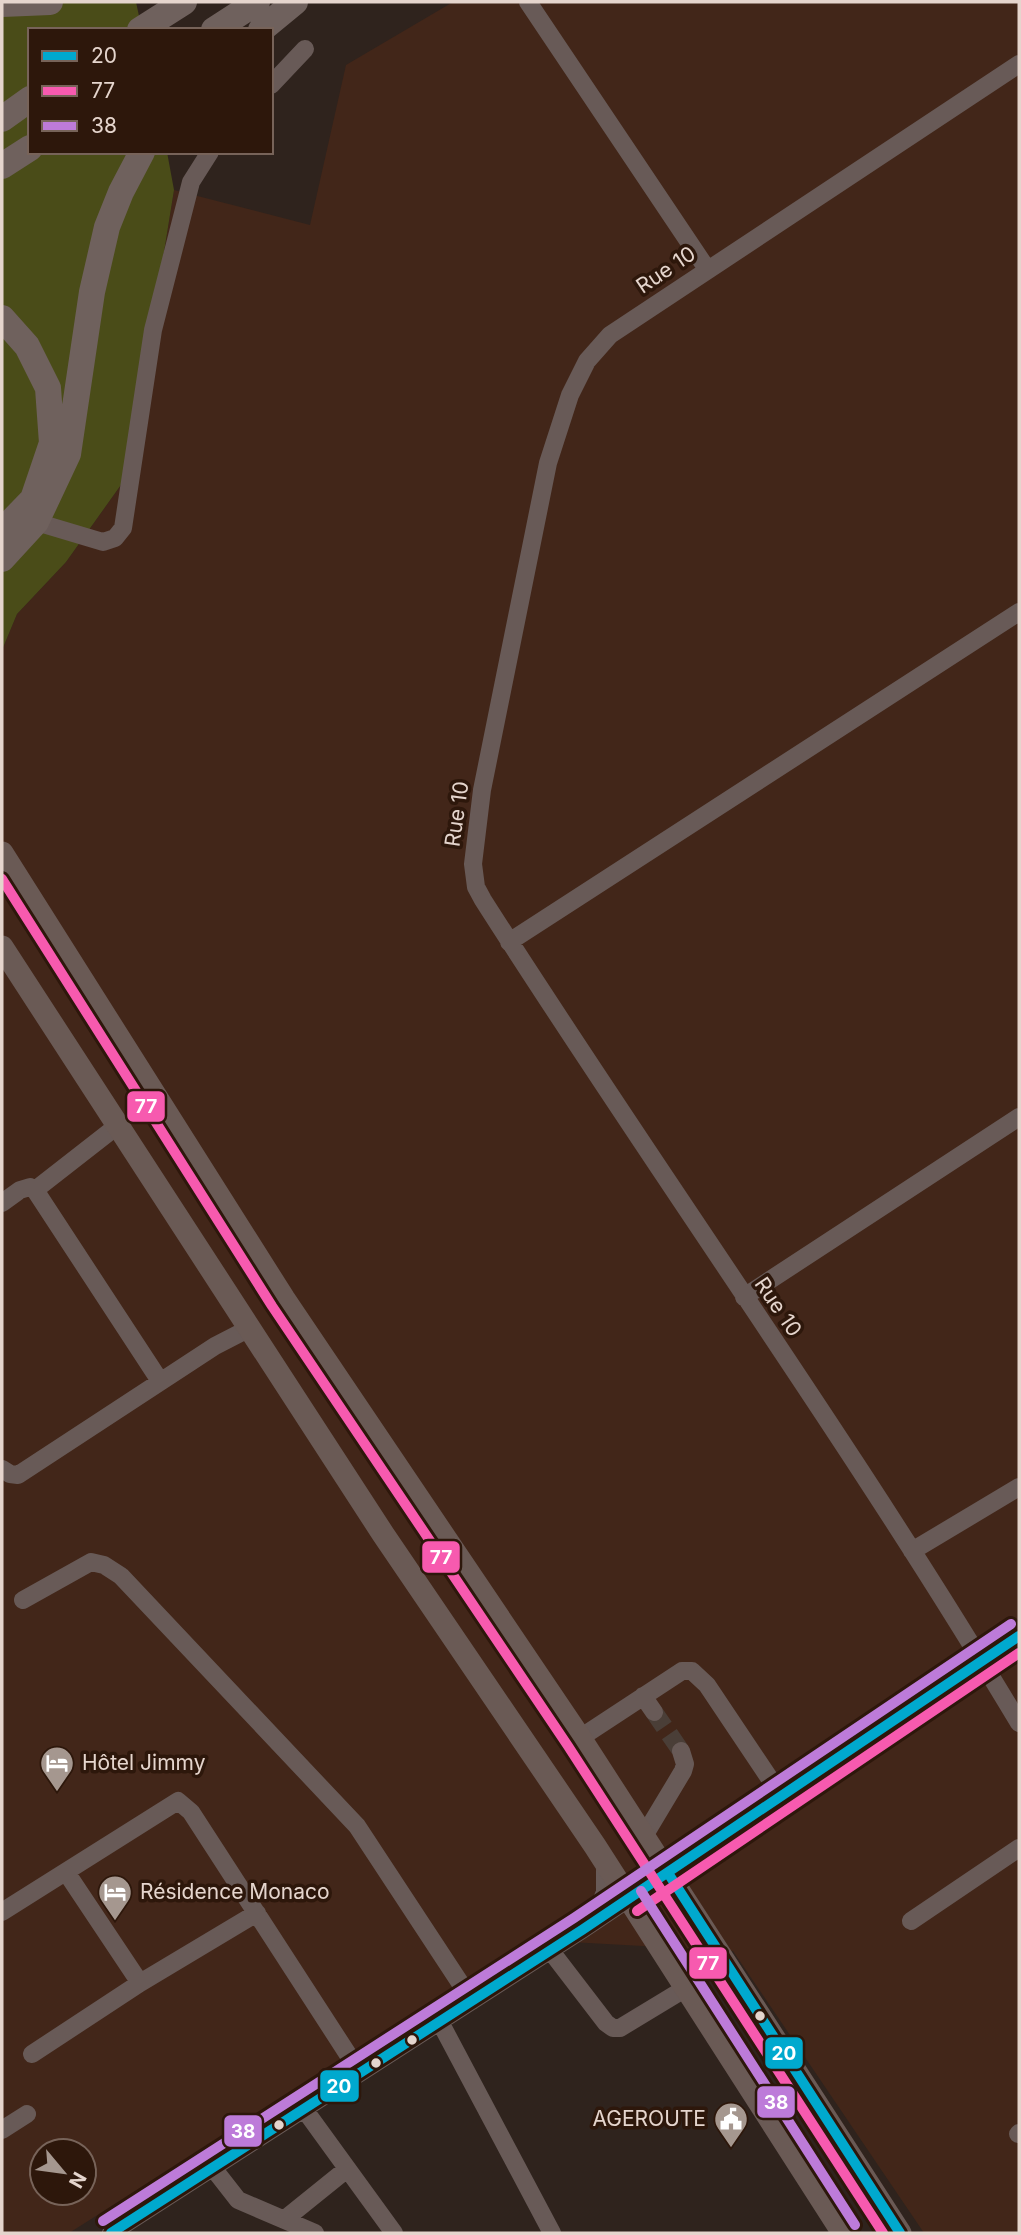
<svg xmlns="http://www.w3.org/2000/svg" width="1021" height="2235" viewBox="0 0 1021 2235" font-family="Inter,sans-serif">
<rect width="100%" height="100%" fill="#2f231d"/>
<path fill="#422619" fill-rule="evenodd" d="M453,2H1019V2233H924L733,1951L534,1940L69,2233H2V650L17,614L66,562L128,475L174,190L310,225L346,65ZM42,2151H84V2193H42Z"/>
<path fill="#4a4c18" d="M2,2H136L142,30H30V152H167L174,190L128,475L66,562L17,614L2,650Z"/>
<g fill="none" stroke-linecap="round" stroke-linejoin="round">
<path stroke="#4a3e37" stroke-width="18" stroke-dasharray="18 9" stroke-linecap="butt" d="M654,1712L681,1751"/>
<path stroke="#685a57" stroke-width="18" d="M528,2L707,269
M1019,64L610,335L587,361L570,395L548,463L482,790L473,864L476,887L483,900C659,1176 851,1442 1019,1723
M271,85L305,49
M36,522L103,542L115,538L123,528L153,330L191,182L210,152
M509,942L1019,612
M35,1190L117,1126
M2,1203L20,1190L30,1187L35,1190L160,1381
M744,1297L1019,1117
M2,1469L10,1474L18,1475L215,1346L248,1329
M912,1551L1019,1487
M23,1600L91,1562L104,1565L121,1576L357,1826L472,2001
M643,1696L654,1712
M580,1738L682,1671H692L707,1685L782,1797
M644,1836L683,1771L685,1764L681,1751
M66,1872L140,1983L257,1913
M2,1912L178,1801L191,1812L360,2073
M594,1920L605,1892V1863
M911,1921L1019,1848
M550,1950L606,2023L613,2028H620L686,1988
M440,2022L552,2233
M32,2054L140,1983
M304,2109L394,2233
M2,2130L27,2114
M1018,2134L1019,2133
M213,2168L238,2200L315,2233
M285,2219L347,2169
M111,2233L582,1930L1019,1636"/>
<path stroke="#6a5a55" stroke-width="23" d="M2,853L284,1299L580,1738L900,2233
M2,947L383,1534L595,1846L843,2233"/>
<path stroke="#6f615d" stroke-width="26" d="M2,4L50,2
M140,30L184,2
M214,30L257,2
M261,30L295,2
M2,119L30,99
M2,166L30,148
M2,318L27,346L48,388L52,443L33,499L2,531
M2,559L36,522L68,454L92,292L107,227L121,192L142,152"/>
<g stroke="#2d170b" stroke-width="16">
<path id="bus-1" d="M668,1873L900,2233
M111,2233L582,1930L1019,1636"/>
</g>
<g stroke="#2d170b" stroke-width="16">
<path id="bus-2" d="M2,879L272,1306L568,1746L883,2233
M637,1911L1019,1653"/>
</g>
<g stroke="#2d170b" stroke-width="16">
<path id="bus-3" d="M641,1891L855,2225
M103,2221L574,1918L1011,1624"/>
</g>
<use href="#bus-1" stroke="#00a9ce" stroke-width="10"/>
<use href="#bus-2" stroke="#f75aaf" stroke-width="10"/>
<use href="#bus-3" stroke="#bd7bd9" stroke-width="10"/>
</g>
<defs>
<g id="hotel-pin" transform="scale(1.75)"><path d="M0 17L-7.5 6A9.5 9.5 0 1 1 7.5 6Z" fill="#a5978f" stroke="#2d170b"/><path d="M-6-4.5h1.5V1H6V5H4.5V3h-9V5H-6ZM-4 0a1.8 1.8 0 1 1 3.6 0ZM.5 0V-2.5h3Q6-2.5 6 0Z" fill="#fff"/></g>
<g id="civic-pin" transform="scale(1.75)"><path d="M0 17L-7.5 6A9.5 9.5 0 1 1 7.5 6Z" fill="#a5978f" stroke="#2d170b"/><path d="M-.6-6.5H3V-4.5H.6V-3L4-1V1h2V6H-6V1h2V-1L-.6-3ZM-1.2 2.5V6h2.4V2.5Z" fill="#fff"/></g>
</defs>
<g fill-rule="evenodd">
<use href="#hotel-pin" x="57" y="1763"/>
<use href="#hotel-pin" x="115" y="1892"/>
<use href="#civic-pin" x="731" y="2119"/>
</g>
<g fill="#e5d5cd" stroke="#2d170b" stroke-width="2.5">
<circle cx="760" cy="2016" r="6"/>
<circle cx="412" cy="2040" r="6"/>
<circle cx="376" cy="2063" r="6"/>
<circle cx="279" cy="2125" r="6"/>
</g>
<g text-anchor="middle" stroke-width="7" stroke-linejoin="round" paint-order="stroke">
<g font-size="21" fill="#e5d5cd" stroke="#2d170b">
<text transform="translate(666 270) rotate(-34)" y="7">Rue 10</text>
<text transform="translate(457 814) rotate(-82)" y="7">Rue 10</text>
<text transform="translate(778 1307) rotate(56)" y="7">Rue 10</text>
</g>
<g font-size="21" fill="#e5d5cd" stroke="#2d170b" text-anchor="start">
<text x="82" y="1770">Hôtel Jimmy</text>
<text x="140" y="1899">Résidence Monaco</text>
<text x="706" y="2126" text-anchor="end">AGEROUTE</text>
</g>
</g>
<g stroke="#2d170b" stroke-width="2.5">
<rect x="126" y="1090" width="40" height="33" rx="7" fill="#f75aaf"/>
<rect x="421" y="1540" width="40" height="34" rx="7" fill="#f75aaf"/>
<rect x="688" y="1946" width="40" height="34" rx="7" fill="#f75aaf"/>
<rect x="764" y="2036" width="40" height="34" rx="7" fill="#00a9ce"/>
<rect x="319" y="2069" width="41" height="34" rx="7" fill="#00a9ce"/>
<rect x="756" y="2085" width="40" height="34" rx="7" fill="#bd7bd9"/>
<rect x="223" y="2114" width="40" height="34" rx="7" fill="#bd7bd9"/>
</g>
<g font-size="19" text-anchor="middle" font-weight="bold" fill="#fff">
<text x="146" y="1113">77</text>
<text x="441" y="1564">77</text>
<text x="708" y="1970">77</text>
<text x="784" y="2060">20</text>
<text x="339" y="2093">20</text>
<text x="776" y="2109">38</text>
<text x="243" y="2138">38</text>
</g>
<rect width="1021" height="2235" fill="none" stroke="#e5d5cd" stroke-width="7"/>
<rect x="28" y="28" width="245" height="126" fill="#2d170b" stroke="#776359" stroke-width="2"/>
<rect x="42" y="51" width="35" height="10" fill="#00a9ce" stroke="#776359" stroke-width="2"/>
<text x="91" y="63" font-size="21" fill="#e5d5cd">20</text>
<rect x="42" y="86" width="35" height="10" fill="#f75aaf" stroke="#776359" stroke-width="2"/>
<text x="91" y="98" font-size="21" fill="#e5d5cd">77</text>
<rect x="42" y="121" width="35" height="10" fill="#bd7bd9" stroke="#776359" stroke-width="2"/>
<text x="91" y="133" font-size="21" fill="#e5d5cd">38</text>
<g transform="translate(63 2172) rotate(119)"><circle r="33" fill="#2d170b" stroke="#776359" stroke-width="2"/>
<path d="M0-5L12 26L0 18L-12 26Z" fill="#a5978f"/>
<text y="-10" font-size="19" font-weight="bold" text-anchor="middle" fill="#e5d5cd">N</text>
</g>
</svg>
